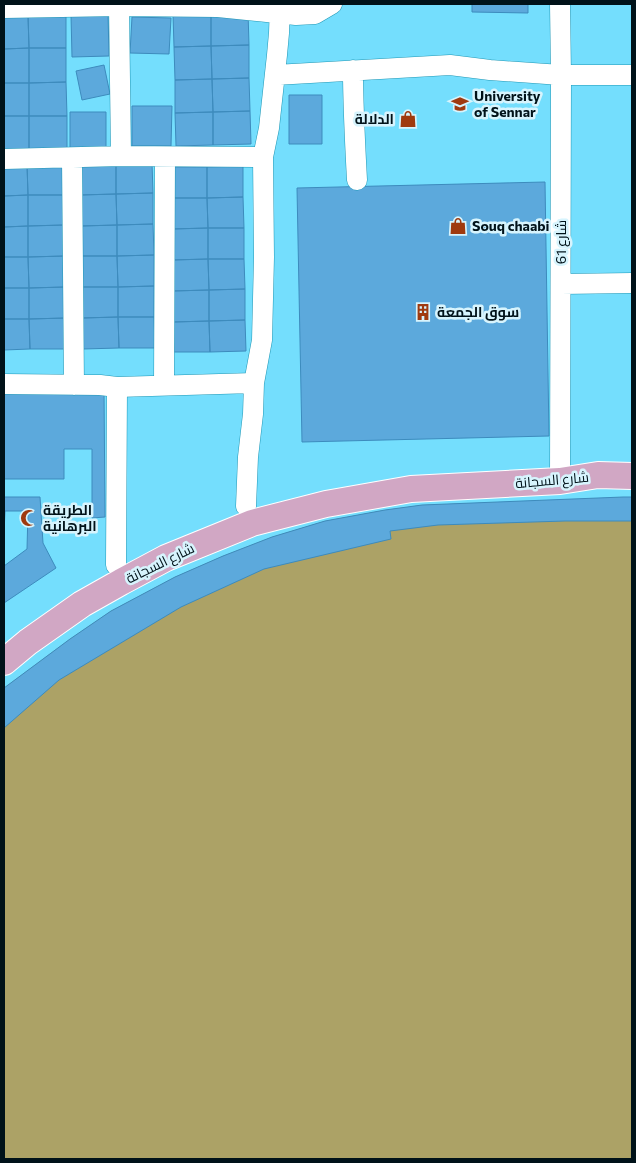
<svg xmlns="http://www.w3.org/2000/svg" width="636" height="1163" viewBox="0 0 636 1163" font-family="Commissioner,Cairo,sans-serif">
<rect width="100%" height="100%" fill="#74defd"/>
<path fill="#aca266" d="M632,497V1159H4V688L70,639L111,611L175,577L223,556L272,537L325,521L385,510L422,505Z"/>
<path fill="#5ca9dc" stroke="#3d8bbd" d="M472,4H528V13L472,12Z
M248,12L249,45L211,46V13Z
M211,13V46L174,47L173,14Z
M108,14L109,56L72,57L71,15Z
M4,15H28L29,48L4,49Z
M28,15H66V48H29Z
M132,17L171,18L169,54L130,53Z
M249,45V78L212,79L211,46Z
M211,46L212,79L175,80L174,47Z
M29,48H66V82L29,83Z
M29,48V83H4V49Z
M104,65L110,94L82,100L76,71Z
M249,78L250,111L213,112L212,79Z
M212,79L213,112L175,113V80Z
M66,82L67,116H29V83Z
M4,83H29V116H4Z
M289,95H322V144H289Z
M132,106H172L171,146H132Z
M250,111L251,144L213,145V112Z
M70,112H106V148H70Z
M213,112V145L176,146L175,113Z
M4,116H29V150H4Z
M29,116H67V150H29Z
M116,163H152L153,193L116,194Z
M116,163V194L80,195V164Z
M27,164L28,195L4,196V165Z
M27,164H63L64,195H28Z
M243,166V197L207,198V167Z
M170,167H207V198H171Z
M545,182L549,436L302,442L297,188Z
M153,193V224L117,225L116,194Z
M116,194L117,225L81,226L80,195Z
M28,195V226L4,227V196Z
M28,195H64V225L28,226Z
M243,197L244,228H208L207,198Z
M171,198H207L208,228L172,229Z
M153,224L154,255L117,256V225Z
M64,225L65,256L28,257V226Z
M117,225V256H81V226Z
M28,226V257H4V227Z
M208,228H244V259H208Z
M208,228V259L172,260V229Z
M154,255V286L118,287L117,256Z
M65,256V287L29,288L28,257Z
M81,256H117L118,287H82Z
M4,257H28L29,288H4Z
M208,259L209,290L172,291V260Z
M208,259H244L245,289L209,290Z
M154,286V317H118V287Z
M65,287L66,318L29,319V288Z
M82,287H118V317L82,318Z
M4,288H29V319H4Z
M245,289V320L209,321V290Z
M209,290V321L173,322L172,291Z
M118,317L119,348L83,349L82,318Z
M118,317H154L155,348H119Z
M66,318V349H30L29,319Z
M4,319H29L30,349L4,350Z
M245,320L246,351L210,352L209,321Z
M209,321L210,352H174L173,322Z
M104,389L105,517L92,518V449H64V479H4V390Z
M4,497H40L43,543L56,568L4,603V566L27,549L28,511H5L4,533Z
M623,497H632V521H565L438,525L390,531L391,539L264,569L181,607L59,680L4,728V688L70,639L111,611L175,577L223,556L272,537L325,521L385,510L422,505Z"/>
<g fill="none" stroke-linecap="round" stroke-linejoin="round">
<g stroke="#2098b6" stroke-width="21">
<path id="minor" d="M119,6L121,156
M4,8L119,6L218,7L296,15L315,14L332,4
M353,70C353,107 355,143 357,180
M275,75L450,65L490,70L561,75H632
M72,158L74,385
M4,159L121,156L263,157
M561,284L632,283
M4,384L100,385L117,387L254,383
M164,385L165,157
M560,481L561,75L560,4
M246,506L248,457L253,414L254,383L262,340L264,257L263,157L269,128L277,55L279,33L280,4
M116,565L117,387"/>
</g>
<g stroke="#fff" stroke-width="28">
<path id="major" d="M4,662L28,642L82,604L121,582L166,558L252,523L326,504L411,489L560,481L598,475L632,476"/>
</g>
<use href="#minor" stroke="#fff" stroke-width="20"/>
<use href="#major" stroke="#d1a7c4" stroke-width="26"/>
</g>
<defs>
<g id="school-bare" transform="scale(1.35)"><path d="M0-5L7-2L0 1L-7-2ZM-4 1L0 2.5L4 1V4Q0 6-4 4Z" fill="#9f3a0f" stroke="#d7f4fd" stroke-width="2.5" paint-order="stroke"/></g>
<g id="shop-bare" transform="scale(1.35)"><path d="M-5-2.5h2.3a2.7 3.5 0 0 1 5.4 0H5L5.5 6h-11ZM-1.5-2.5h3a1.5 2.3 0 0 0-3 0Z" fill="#9f3a0f" stroke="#d7f4fd" stroke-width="2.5" paint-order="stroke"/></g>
<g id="building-bare" transform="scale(1.35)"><path d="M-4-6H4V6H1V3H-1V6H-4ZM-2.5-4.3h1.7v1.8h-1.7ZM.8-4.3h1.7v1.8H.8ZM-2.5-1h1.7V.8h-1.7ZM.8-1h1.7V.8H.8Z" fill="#9f3a0f" stroke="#d7f4fd" stroke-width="2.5" paint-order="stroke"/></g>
<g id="mosque-bare" transform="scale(1.35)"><path d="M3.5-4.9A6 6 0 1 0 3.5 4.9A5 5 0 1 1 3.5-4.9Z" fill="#9f3a0f" stroke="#d7f4fd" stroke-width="2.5" paint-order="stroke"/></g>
</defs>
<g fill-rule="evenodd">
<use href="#school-bare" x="460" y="104"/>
<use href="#shop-bare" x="408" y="119"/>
<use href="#shop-bare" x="458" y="226"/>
<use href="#building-bare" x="423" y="312"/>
<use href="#mosque-bare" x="29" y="518"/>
</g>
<g text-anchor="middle" stroke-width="5" stroke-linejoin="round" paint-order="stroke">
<g font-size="14" font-weight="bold" fill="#001219" stroke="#d7f4fd" text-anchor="start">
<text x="474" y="101">University<tspan x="474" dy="16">of Sennar</tspan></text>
<text x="394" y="124" text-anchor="end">الدلالة</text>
<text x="472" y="231">Souq chaabi</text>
<text x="437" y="317">سوق الجمعة</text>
<text x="43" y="515">الطريقة<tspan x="43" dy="16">البرهانية</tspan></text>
</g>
<g font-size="14" fill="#001219" stroke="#d7f4fd">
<text transform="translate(561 242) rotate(-90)" y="5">شارع 61</text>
<text transform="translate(552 480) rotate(-5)" y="5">شارع السجانة</text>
<text transform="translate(160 563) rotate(-26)" y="5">شارع السجانة</text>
</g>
</g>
<rect width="636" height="1163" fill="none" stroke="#001219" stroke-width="10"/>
</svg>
